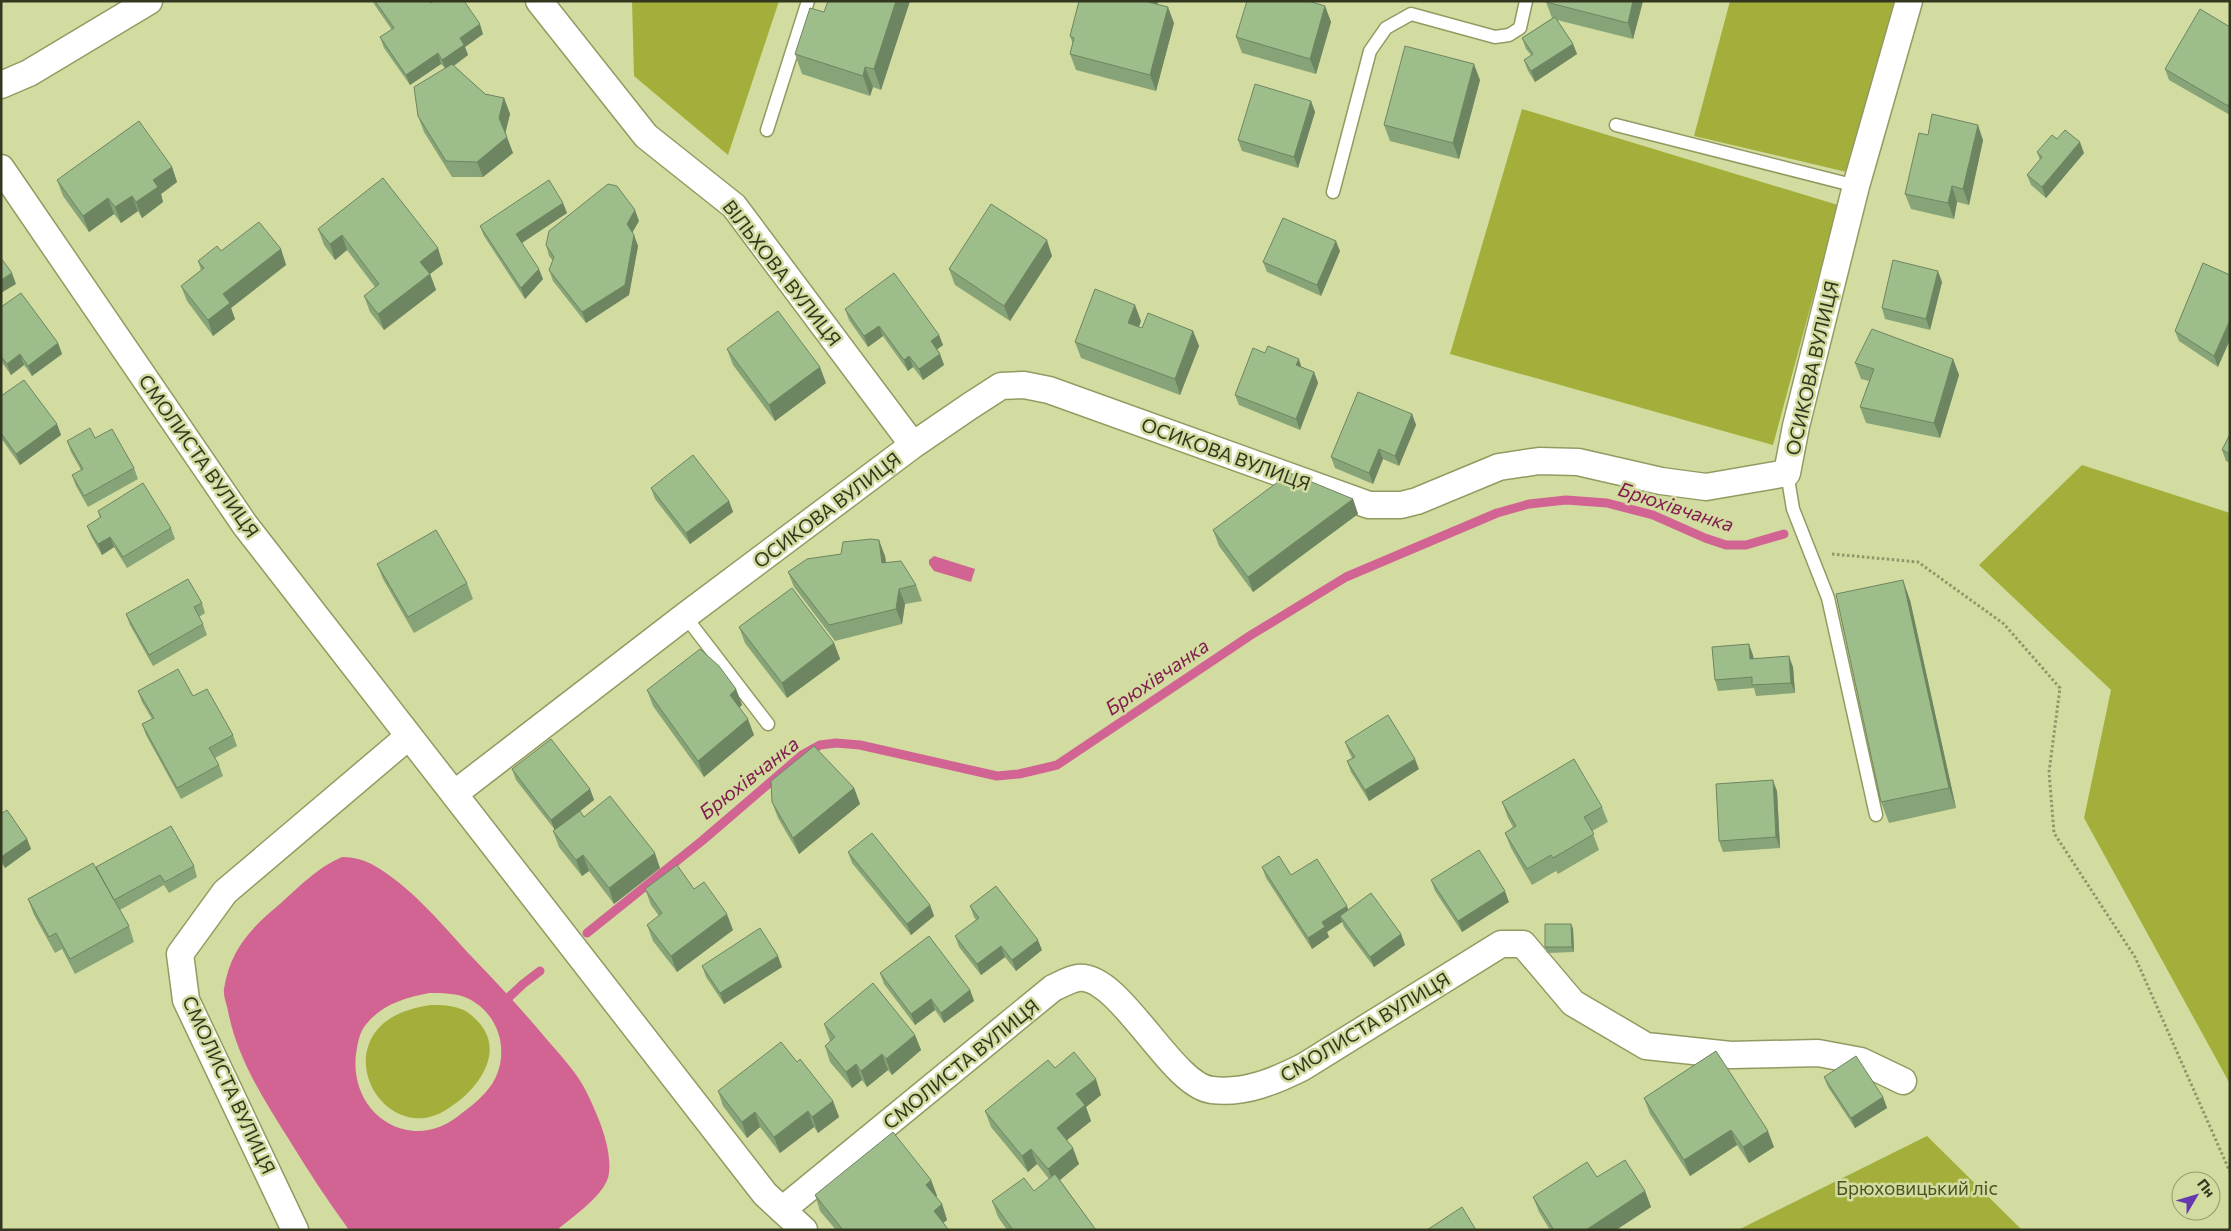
<svg xmlns="http://www.w3.org/2000/svg" width="2231" height="1231" viewBox="0 0 2231 1231" font-family="Commissioner,sans-serif">
<rect width="100%" height="100%" fill="#d3dca0"/>
<path fill="#a3af3a" d="M632,1H779L728,155L634,76Z
M1730,1H1902L1859,175L1694,136Z
M1522,109L1838,205L1773,445L1450,354Z
M2082,465L2230,513V1084L2084,818L2111,690L1979,565Z
M430,1005C441,1005 451,1005 461,1009C468,1011 476,1019 481,1025C503,1053 479,1086 456,1103C444,1112 431,1120 414,1118C377,1114 352,1067 374,1034C388,1014 409,1009 430,1005Z
M1927,1136L2022,1230H1738Z"/>
<path fill="#d16493" fill-rule="evenodd" d="M934,556L975,569L971,582L934,571L929,564V560Z
M342,857C356,857 368,861 380,869C416,892 444,927 473,958C499,985 525,1013 549,1042C563,1058 578,1074 587,1093C598,1116 612,1147 609,1173C607,1194 572,1217 557,1230H349C327,1200 307,1169 288,1138C263,1098 237,1058 228,1011C227,1005 223,996 224,989C230,949 252,927 281,903C300,886 318,867 342,857ZM429,993C442,993 455,993 467,998C500,1013 511,1054 492,1084C484,1096 473,1105 462,1113C448,1125 432,1132 414,1131C372,1127 349,1087 357,1048C358,1042 360,1033 364,1027C380,1005 404,998 429,993Z"/>
<g fill="none" stroke-linecap="round" stroke-linejoin="round">
<path stroke="#d16493" stroke-width="9" d="M587,933L703,840L802,755L820,745L836,743L860,745L997,776L1019,774L1057,765L1251,635L1346,577L1497,513L1529,504L1566,500L1607,503L1653,515L1705,538L1726,545H1746L1784,534
M507,1005L506,1000L523,984L540,971"/>
<g stroke="#939a61" stroke-width="15">
<path id="service" d="M1616,125L1856,186
M767,130L808,1
M1333,192L1370,51L1386,28L1411,14L1495,37L1509,35L1520,28L1526,1
M1787,473L1793,509L1828,598L1876,815
M685,616L768,724"/>
</g>
<g stroke="#939a61" stroke-width="29">
<path id="minor" d="M539,1L646,136L734,206L913,445
M1,85L29,73L149,1
M1,168L245,525L765,1194L804,1230
M454,794L685,616L913,445L970,406L1001,386L1024,385L1049,390L1369,505H1401L1417,501L1499,467L1539,461L1578,462L1661,481L1706,487L1787,473L1796,426L1856,186L1909,1
M782,1210L1053,988C1060,985 1070,979 1078,978C1120,973 1171,1086 1212,1090C1245,1094 1275,1081 1303,1067L1501,944H1523L1573,1003L1646,1046L1731,1055L1818,1053L1861,1061L1903,1081
M295,1230L186,1000L180,954L225,892L409,736"/>
</g>
<path stroke="#909669" stroke-width="3" stroke-dasharray="2.5 2.5" stroke-linecap="butt" d="M1832,554L1918,562L2004,624L2060,688L2049,772L2054,833L2135,957L2230,1172"/>
<use href="#service" stroke="#fff" stroke-width="12"/>
<use href="#minor" stroke="#fff" stroke-width="26"/>
</g>
<path fill="#87a378" d="M373,1H430L431,3L483,34L465,47L468,55L454,66L485,94L504,98L510,114L505,134L513,153L483,177H452L424,132L418,116L445,68L441,64L410,85L384,48L380,37L392,30L374,4Z
M910,1L881,90L873,87L870,96L802,74L795,54L824,12Z
M1079,1H1157V4L1174,23L1156,91L1076,70L1070,54L1073,44L1070,36Z
M1643,1L1633,39L1557,20L1573,44L1577,54L1535,82L1528,71L1524,60L1531,55L1526,49L1522,38L1552,18L1546,2Z
M1325,6L1331,22L1316,74L1242,53L1236,37Z
M2230,27V115L2169,80L2165,69Z
M1480,80L1459,159L1390,141L1384,125Z
M1311,101L1315,112L1298,168L1242,151L1238,140Z
M1928,135L1983,140L1969,205L1957,202L1954,219L1911,209L1905,194Z
M2057,139L2084,153L2046,198L2031,185L2027,175L2040,160L2037,152Z
M172,167L177,182L161,194L163,202L142,218L138,211L121,223L114,214L89,232L63,196L57,180Z
M563,203L567,213L522,243L543,279L525,299L484,236L480,226Z
M639,221L632,232L638,246L629,295L586,323L553,281L549,270L553,261L549,256L546,245Z
M318,229L443,264L430,274L436,290L384,330L370,312L364,296L375,287L347,250L335,260L324,245Z
M281,249L286,265L231,308L235,319L213,336L187,301L181,286L201,270L198,261L221,251Z
M1340,251L1321,296L1267,272L1263,262Z
M1052,256L1010,321L955,285L949,269Z
M2203,263L2218,367L2179,341L2175,331Z
M1942,282L1930,330L1885,319L1882,308Z
M1,307L58,343L62,354L32,376L24,365L11,375L1,361Z
M845,309L939,335L943,345L937,349L940,354L944,365L923,380L913,367L908,371L883,336L868,347L849,320Z
M1141,321L1139,327L1142,328L1193,331L1199,346L1180,395L1081,358L1075,342Z
M727,349L826,383L775,421L733,365Z
M1953,359L1959,375L1940,438L1866,423L1860,407L1869,381L1861,379L1855,363Z
M1302,367L1314,372L1318,383L1300,430L1239,405L1235,395Z
M1,396L57,424L61,435L20,465L1,438Z
M1412,414L1416,425L1399,466L1383,459L1373,484L1335,468L1331,457Z
M2230,434V463L2226,461L2222,450Z
M95,438L134,468L138,479L88,507L76,486L72,475L81,470L71,452L67,441Z
M651,488L729,501L733,512L690,544L655,499Z
M1353,499L1358,514L1253,592L1219,546L1213,530Z
M98,511L171,528L175,539L127,568L114,547L102,555L91,536L87,526L100,518Z
M885,556L886,563L916,585L922,601L905,604L902,624L835,641L794,587L788,572Z
M377,564L467,583L473,599L414,633L383,579Z
M1910,600L1956,808L1889,823L1881,802Z
M202,603L205,613L199,617L203,624L207,635L153,666L130,625L126,614Z
M739,627L834,643L840,659L787,698L745,643Z
M1753,655L1754,659L1793,667L1795,693L1756,696L1754,688L1718,691L1715,680Z
M736,689L742,705L739,707L754,735L704,777L653,706L647,690Z
M138,691L193,696L233,735L237,746L215,758L219,765L223,776L181,799L146,735L142,724L152,719L142,702Z
M1345,742L1419,769L1369,801L1351,772L1347,761L1352,758L1349,752Z
M512,769L590,789L594,800L580,811L584,817L660,868L614,904L589,871L582,876L559,847L553,831L555,830L516,780Z
M854,788L860,804L799,854L778,818L772,802Z
M1777,791L1780,848L1723,852L1719,841Z
M1502,802L1602,807L1608,822L1592,831L1599,850L1558,874L1556,871L1532,885L1511,848L1505,833L1513,827L1508,818Z
M1,814L27,839L31,849L5,868L1,863Z
M848,852L930,905L934,916L911,935L852,863Z
M194,866L197,877L169,893L164,885L120,910L129,926L134,942L75,974L62,949L55,953L34,915L28,899L96,867Z
M1262,867L1291,875L1349,910L1401,934L1405,945L1374,967L1344,927L1342,922L1327,932L1329,937L1312,949L1266,878Z
M1431,880L1509,902L1462,932L1435,891Z
M645,889H694L733,930L677,972L653,941L647,925L659,916L651,905Z
M970,906L1042,950L1016,971L1005,957L981,975L959,947L955,936L976,920L974,917Z
M1571,924L1573,929L1574,952L1547,953L1545,947Z
M702,966L782,967L724,1004L706,977Z
M880,973L970,990L974,1001L944,1023L935,1010L915,1025L884,984Z
M824,1024L915,1035L921,1050L892,1075L888,1070L867,1087L862,1080L852,1088L830,1062L825,1046L830,1041Z
M1716,1051L1774,1147L1749,1163L1737,1145L1690,1176L1650,1114L1644,1098Z
M797,1062L833,1101L839,1117L818,1133L814,1127L780,1153L760,1127L747,1138L723,1106L718,1091Z
M1055,1068L1101,1095L1086,1107L1091,1121L1067,1140L1079,1164L1060,1180L1096,1230H1007L998,1217L992,1201L1034,1191L1049,1179L1037,1164L1028,1172L991,1127L985,1111Z
M1824,1077L1883,1097L1887,1108L1855,1128L1828,1087Z
M1597,1177L1645,1191L1651,1207L1616,1230H1550L1539,1212L1533,1197Z
M931,1180L937,1196L936,1197L942,1204L947,1220L943,1223L948,1230H836L820,1211L815,1195Z"/>
<path fill="#6e8561" d="M896,1H910L881,90L874,69Z
M1148,1H1157L1158,2L1154,18Z
M1633,1H1643L1633,39L1628,23Z
M1325,6L1331,22L1316,74L1310,59Z
M1168,7L1174,23L1156,91L1150,75Z
M480,24L483,34L465,47L468,55L446,71L442,60L460,38Z
M1573,44L1577,54L1535,82L1531,71Z
M438,53L441,64L410,85L406,75Z
M1474,64L1480,80L1459,159L1453,143Z
M865,67L873,87L870,96L863,76Z
M504,98L510,114L505,134L499,118Z
M1311,101L1315,112L1298,168L1294,157Z
M1978,125L1983,140L1969,205L1963,189Z
M507,137L513,153L483,177L477,162Z
M2080,142L2084,153L2046,198L2042,187Z
M172,167L177,182L161,194L163,202L142,218L136,202L153,180Z
M1952,186L1957,202L1954,219L1948,203Z
M132,196L138,211L121,223L115,207Z
M108,198L114,214L89,232L83,216Z
M563,203L567,213L520,244L516,234Z
M635,210L639,221L631,235L627,224Z
M342,235L347,250L335,260L330,244Z
M634,235L638,246L629,295L586,323L582,312Z
M1047,240L1052,256L1010,321L1004,306Z
M1336,241L1340,251L1321,296L1317,285Z
M438,248L443,264L426,277L420,262Z
M281,249L286,265L231,308L235,319L213,336L208,320L223,294Z
M539,269L543,279L525,299L521,288Z
M1938,271L1942,282L1930,330L1926,319Z
M12,273L16,284L1,293V280Z
M430,274L436,290L384,330L378,314Z
M1135,305L1141,321L1134,339L1128,323Z
M2230,320V340L2218,367L2214,356Z
M879,326L883,336L868,347L864,336Z
M1193,331L1199,346L1180,395L1175,379Z
M939,335L943,345L935,351L931,341Z
M58,343L62,354L32,376L28,366Z
M20,354L24,365L11,375L7,364Z
M940,354L944,365L923,380L919,369Z
M909,356L913,367L908,371L904,360Z
M1299,359L1302,369L1296,365Z
M1953,359L1959,375L1940,438L1934,423Z
M820,367L826,383L775,421L769,405Z
M1314,372L1318,383L1300,430L1296,419Z
M1412,414L1416,425L1399,466L1395,456Z
M57,424L61,435L20,465L16,454Z
M1379,449L1383,459L1373,484L1369,473Z
M1353,499L1358,514L1253,592L1248,577Z
M729,501L733,512L690,544L686,533Z
M110,537L114,547L102,555L98,544Z
M879,540L885,556L888,579L882,563Z
M1903,580L1910,600L1956,808L1949,788Z
M899,589L905,604L902,624L896,609Z
M834,643L840,659L787,698L782,683Z
M1749,644L1753,655L1754,670L1750,659Z
M1789,656L1793,667L1795,693L1791,683Z
M736,689L742,705L736,711L730,695Z
M748,719L754,735L704,777L698,761Z
M1415,759L1419,769L1369,801L1365,790Z
M1773,780L1777,791L1780,848L1776,837Z
M854,788L860,804L799,854L793,838Z
M590,789L594,800L555,831L551,820Z
M27,839L31,849L5,868L1,857Z
M655,853L660,868L614,904L609,888Z
M583,855L589,871L582,876L576,860Z
M1505,891L1509,902L1462,932L1458,921Z
M930,905L934,916L911,935L907,924Z
M1347,906L1351,917L1340,916L1342,922L1327,932L1329,937L1312,949L1308,938L1322,922Z
M727,914L733,930L677,972L671,956Z
M1571,924L1573,929L1574,952L1572,947Z
M1401,934L1405,945L1374,967L1370,957Z
M1038,940L1042,950L1016,971L1012,960Z
M1001,946L1005,957L981,975L977,964Z
M778,956L782,967L724,1004L720,993Z
M970,990L974,1001L944,1023L941,1013Z
M931,999L935,1010L915,1025L911,1014Z
M915,1035L921,1050L892,1075L886,1059Z
M882,1054L888,1070L867,1087L861,1071Z
M856,1064L862,1080L852,1088L846,1072Z
M1096,1079L1101,1095L1086,1107L1091,1121L1062,1144L1057,1128L1076,1094Z
M1883,1097L1887,1108L1855,1128L1851,1118Z
M833,1101L839,1117L818,1133L812,1117Z
M808,1111L814,1127L780,1153L774,1137Z
M755,1112L760,1127L747,1138L742,1122Z
M1731,1130L1737,1145L1690,1176L1684,1160Z
M1768,1131L1774,1147L1749,1163L1743,1147Z
M1073,1148L1079,1164L1054,1185L1048,1169Z
M1031,1149L1037,1164L1028,1172L1022,1156Z
M931,1180L937,1196L931,1200L926,1185Z
M1645,1191L1651,1207L1616,1230H1586Z
M942,1204L947,1220L939,1226L934,1211Z"/>
<path fill="#9dbe8b" stroke="#6e8561" d="M375,1H430L431,3L434,1H464L480,24L460,38L464,45L442,60L438,53L406,75L380,37L394,28Z
M828,1H896L874,69L865,67L863,76L795,54L810,8L824,12Z
M1079,1H1148V2L1168,7L1150,75L1070,54L1074,38L1070,36Z
M1247,1H1308L1325,6L1310,59L1236,37Z
M1546,1H1633L1628,23L1546,2Z
M2200,9L2230,27V102L2228,106L2165,69Z
M1555,17L1573,44L1531,71L1524,60L1533,54L1522,38Z
M1405,46L1474,64L1453,143L1384,125Z
M452,64L485,94L504,98L499,118L507,137L477,162L446,161L418,116L414,87Z
M1255,84L1311,101L1294,157L1238,140Z
M1932,114L1978,125L1963,189L1952,186L1948,203L1905,194L1919,133L1928,135Z
M139,121L172,167L153,180L158,187L136,202L132,196L115,207L108,198L83,216L57,180Z
M2065,130L2080,142L2042,187L2027,175L2042,157L2037,152L2052,135L2057,139Z
M383,178L438,248L420,262L430,274L378,314L364,296L379,284L342,235L330,244L318,229Z
M549,180L563,203L516,234L539,269L521,288L480,226Z
M608,184L617,186L635,210L627,224L634,235L625,285L582,312L549,270L554,257L546,245L549,231Z
M991,204L1047,240L1004,306L949,269Z
M1283,218L1336,241L1317,285L1263,262Z
M259,222L281,249L223,294L230,303L208,320L181,286L204,268L198,261L217,246L221,251Z
M1,258L12,273L1,280Z
M1893,260L1938,271L1926,319L1882,308Z
M2203,263L2230,275V320L2214,356L2175,331Z
M894,273L939,335L931,341L940,354L919,369L909,356L904,360L879,326L864,336L845,309Z
M1095,289L1135,305L1128,323L1142,328L1148,313L1193,331L1175,379L1075,342Z
M21,293L58,343L28,366L20,354L7,364L1,356V307Z
M778,311L820,367L769,405L727,349Z
M1872,329L1953,359L1934,423L1860,407L1874,369L1855,363Z
M1268,346L1299,359L1296,365L1314,372L1296,419L1235,395L1253,348L1265,353Z
M24,380L57,424L16,454L1,433V396Z
M1358,392L1412,414L1395,456L1379,449L1369,473L1331,457Z
M90,428L95,438L112,429L134,468L84,496L72,475L83,469L67,441Z
M2230,434V454L2222,450Z
M693,455L729,501L686,533L651,488Z
M1290,473L1353,499L1248,577L1213,530Z
M143,483L171,528L123,557L110,537L98,544L87,526L101,517L98,511Z
M436,530L467,583L408,617L377,564Z
M871,539L879,540L882,563L901,561L916,585L899,589L896,609L829,625L788,572L807,559L841,554L843,542Z
M188,579L202,603L194,607L203,624L149,655L126,614Z
M1903,580L1949,788L1881,802L1836,594Z
M792,588L834,643L782,683L739,627Z
M1749,644L1750,659L1789,656L1791,683L1752,685V677L1715,680L1712,647Z
M700,649L719,666L736,689L730,695L748,719L698,761L647,690Z
M178,669L193,696L207,689L233,735L209,748L219,765L177,788L142,724L154,718L138,691Z
M1388,715L1415,759L1365,790L1347,761L1355,757L1345,742Z
M551,739L590,789L551,820L512,769Z
M814,746L854,788L793,838L772,802L771,781Z
M1574,759L1602,807L1584,817L1594,834L1553,858L1551,855L1527,869L1505,833L1516,826L1502,802Z
M1773,780L1776,837L1719,841L1716,784Z
M610,796L655,853L609,888L583,855L576,860L553,831L580,811L584,817Z
M7,810L27,839L1,857V814Z
M171,826L194,866L165,882L160,875L114,900L96,867Z
M872,833L930,905L907,924L848,852Z
M1479,850L1505,891L1458,921L1431,880Z
M1279,856L1291,875L1317,859L1347,906L1322,922L1325,927L1308,938L1262,867Z
M93,863L129,926L70,959L56,933L49,937L28,899Z
M677,865L694,889L704,882L727,914L671,956L647,925L662,913L645,889Z
M996,886L1038,940L1012,960L1001,946L977,964L955,936L979,918L970,906Z
M1371,893L1401,934L1370,957L1340,916Z
M1545,924H1571L1572,947H1545Z
M760,928L778,956L720,993L702,966Z
M929,936L970,990L941,1013L931,999L911,1014L880,973Z
M873,983L915,1035L886,1059L882,1054L861,1071L856,1064L846,1072L825,1046L835,1037L824,1024Z
M781,1042L797,1062L800,1059L833,1101L812,1117L808,1111L774,1137L755,1112L742,1122L718,1091Z
M1716,1051L1768,1131L1743,1147L1731,1130L1684,1160L1644,1098Z
M1074,1052L1096,1079L1076,1094L1085,1105L1057,1128L1073,1148L1048,1169L1031,1149L1022,1156L985,1111L1048,1060L1055,1068Z
M1856,1056L1883,1097L1851,1118L1824,1077Z
M893,1132L931,1180L926,1185L942,1204L934,1211L948,1229L947,1230H843L815,1195Z
M1625,1160L1645,1191L1586,1230H1554L1533,1197L1587,1162L1597,1177Z
M1055,1174L1096,1230H1013L992,1201L1024,1178L1034,1191Z
M1462,1207L1476,1230H1427Z"/>
<g text-anchor="middle" stroke-width="5" stroke-linejoin="round" paint-order="stroke">
<g font-size="19" fill="#34371f" stroke="#d3dca0">
<text transform="translate(782 273) rotate(52)" y="7">ВІЛЬХОВА ВУЛИЦЯ</text>
<text transform="translate(1812 368) rotate(-77)" y="7">ОСИКОВА ВУЛИЦЯ</text>
<text transform="translate(1226 454) rotate(20)" y="7">ОСИКОВА ВУЛИЦЯ</text>
<text transform="translate(199 456) rotate(55)" y="7">СМОЛИСТА ВУЛИЦЯ</text>
<text transform="translate(827 510) rotate(-37)" y="7">ОСИКОВА ВУЛИЦЯ</text>
<text transform="translate(1365 1027) rotate(-31)" y="7">СМОЛИСТА ВУЛИЦЯ</text>
<text transform="translate(961 1064) rotate(-39)" y="7">СМОЛИСТА ВУЛИЦЯ</text>
<text transform="translate(229 1085) rotate(65)" y="7">СМОЛИСТА ВУЛИЦЯ</text>
</g>
<g font-size="19" fill="#4e5423" stroke="#d3dca0">
<text x="1917" y="1195">Брюховицький ліс</text>
</g>
<g font-size="20" font-style="italic" fill="#811e4f" stroke="#d3dca0">
<text transform="translate(1676 507) rotate(18)" y="7">Брюхівчанка</text>
<text transform="translate(1157 677) rotate(-34)" y="7">Брюхівчанка</text>
<text transform="translate(749 778) rotate(-38)" y="7">Брюхівчанка</text>
</g>
</g>
<rect width="2231" height="1231" fill="none" stroke="#34371f" stroke-width="5"/>
<g transform="translate(2196 1196) rotate(52)"><circle r="24" fill="#d3dca0" stroke="#939a6c"/>
<path d="M0-4L9 19L0 12L-9 19Z" fill="#653ab1"/>
<text y="-8" font-size="14" font-weight="bold" text-anchor="middle" fill="#34371f">Пн</text>
</g>
</svg>
